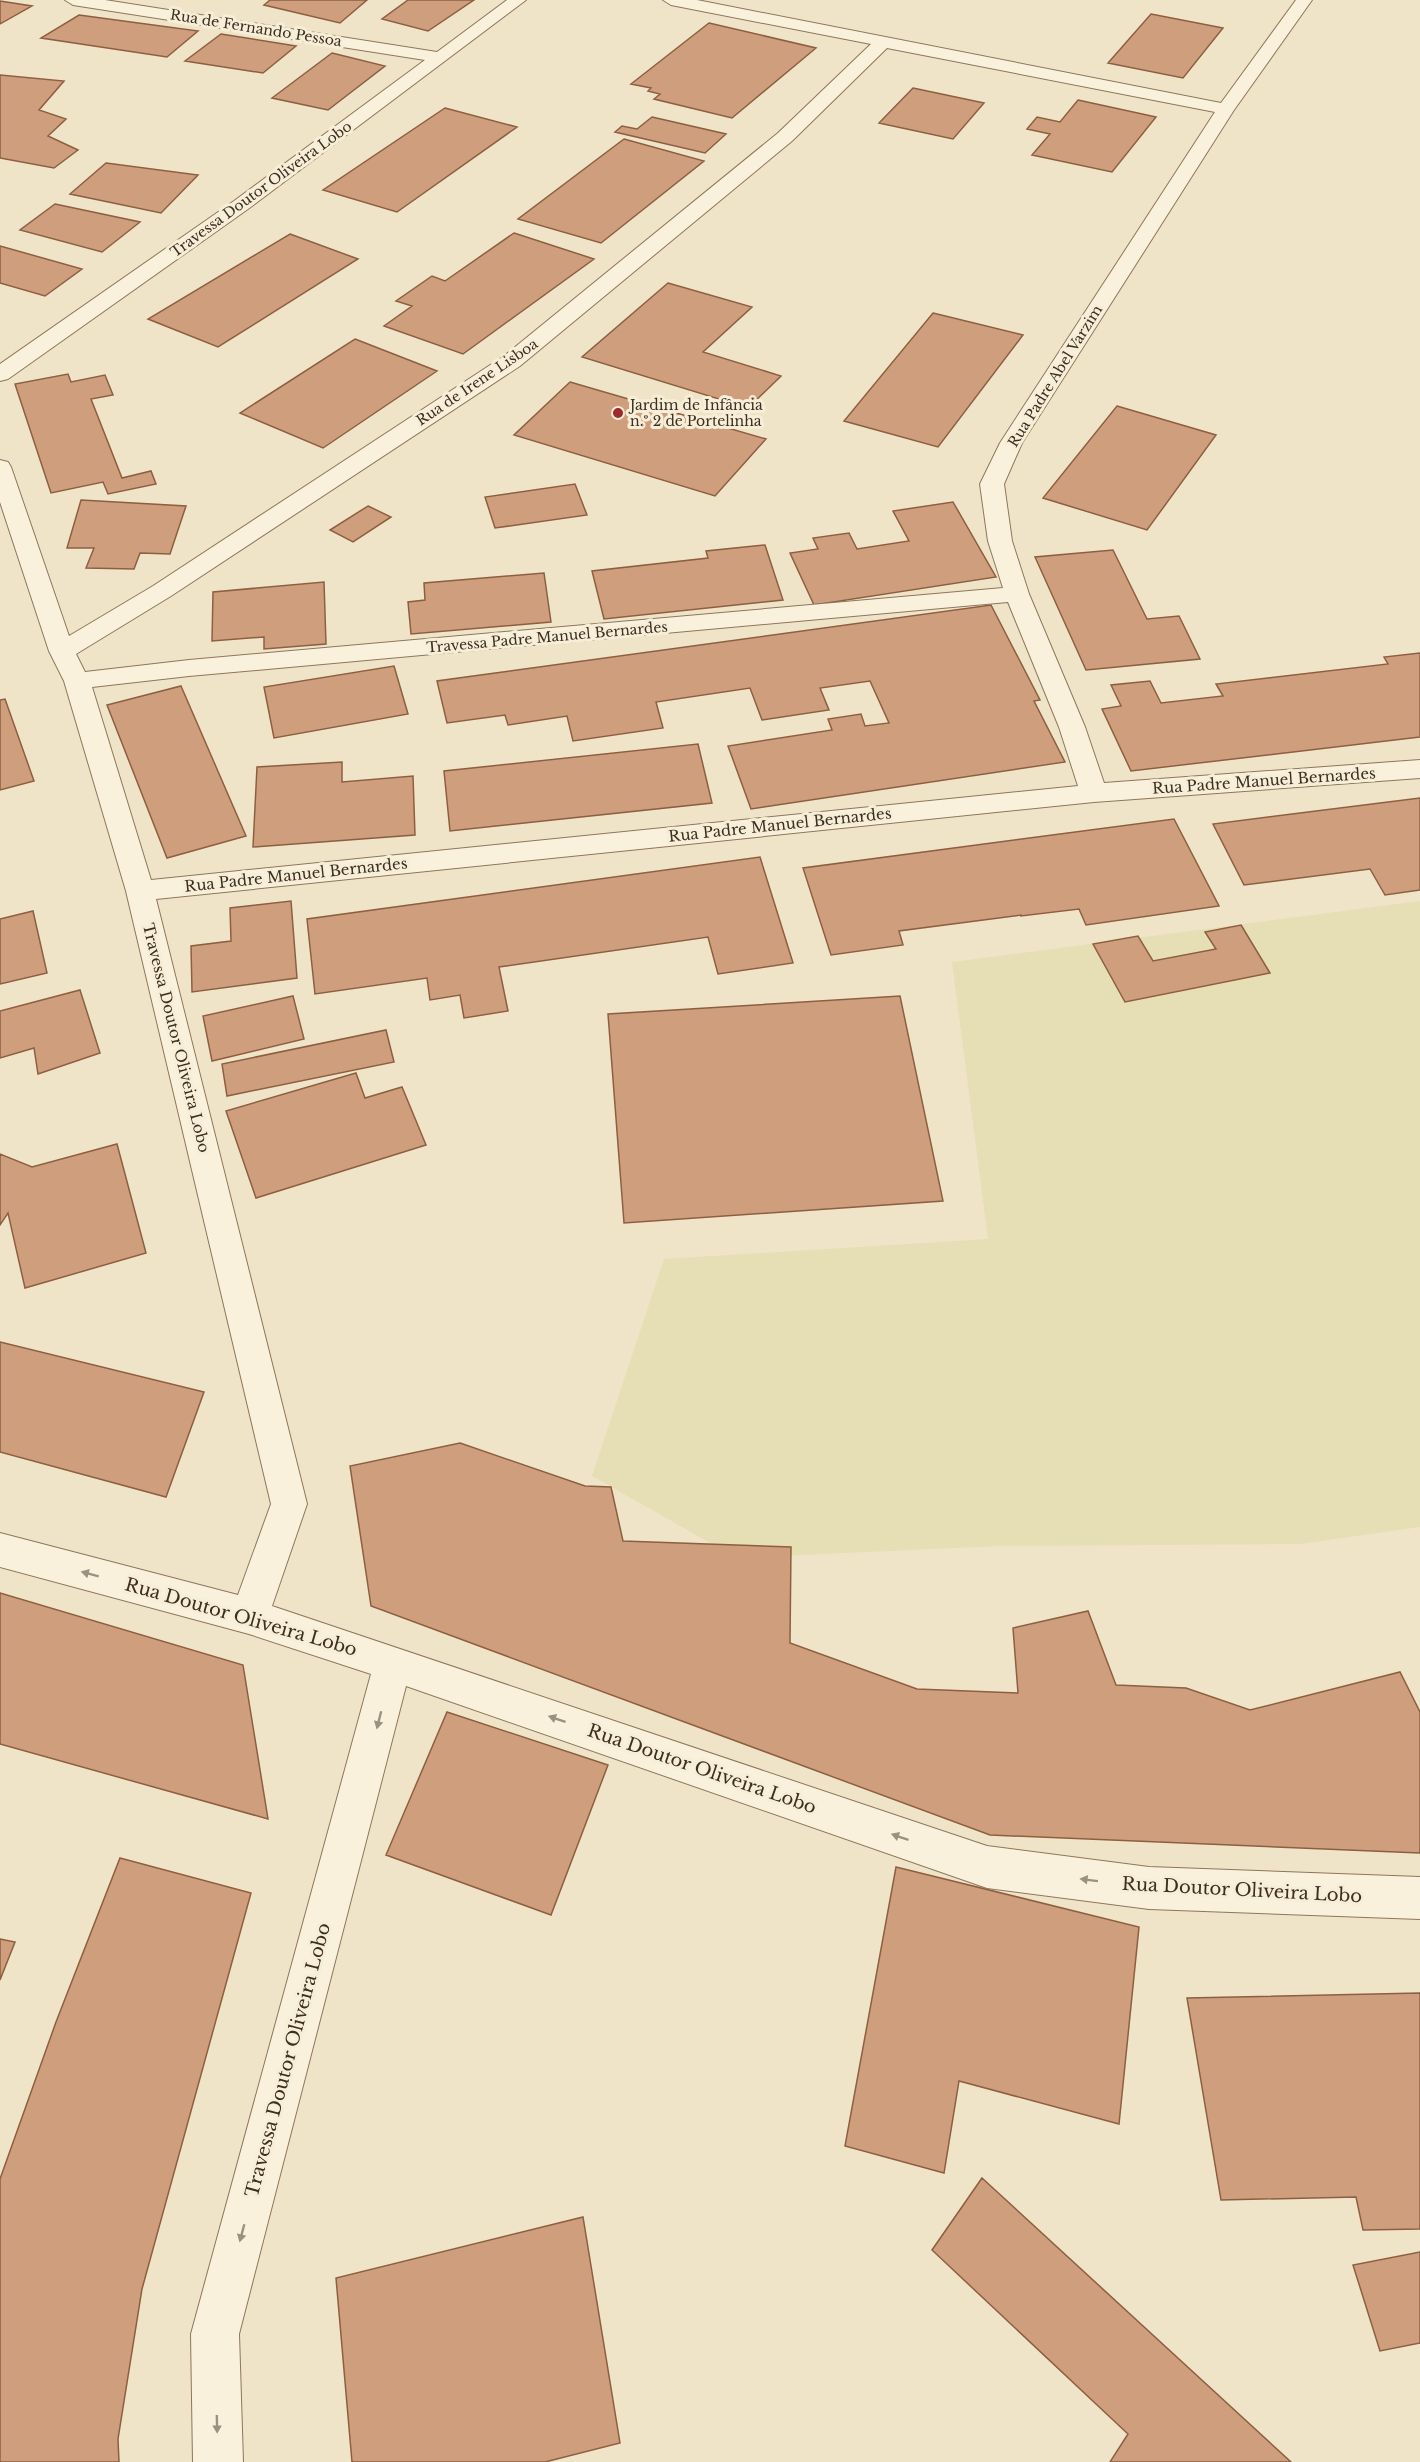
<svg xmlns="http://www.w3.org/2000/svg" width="1420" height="2462" viewBox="0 0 1420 2462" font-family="'Libre Baskerville',serif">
<rect width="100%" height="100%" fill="#f0e4c8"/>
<path fill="#e6deb5" d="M1420,901V1527L1300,1544L1000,1546L737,1558L592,1476L664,1259L988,1239L952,962Z"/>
<path fill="#cf9f7d" stroke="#8d5f41" stroke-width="1.5" d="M270,0H367L340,23L264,5Z
M408,0H474L428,31L382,19Z
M0,1L32,6L0,24Z
M1151,14L1223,28L1183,78L1108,63Z
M79,15L198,31L167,57L41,38Z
M709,23L816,48L732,118L654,99L660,94L648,91L651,88L631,84Z
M221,34L296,46L263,73L185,61Z
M332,53L385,66L328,110L272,98Z
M0,75L64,81L39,110L66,119L48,136L78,150L54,168L0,158Z
M913,88L984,103L953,139L879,123Z
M1078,100L1156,117L1112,172L1032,155L1050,134L1027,129L1037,117L1060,122Z
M445,108L517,127L397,212L323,190Z
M652,117L726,134L705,153L615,132L622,126L637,129Z
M624,139L704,161L601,243L518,219Z
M106,163L198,175L161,213L70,194Z
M55,204L140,222L102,252L20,230Z
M514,233L594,259L463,354L384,326L412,306L396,301L432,276L445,281Z
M290,234L358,259L218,347L148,319Z
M0,246L82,269L45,296L0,283Z
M668,283L752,307L703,352L781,376L748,408L582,357Z
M933,313L1023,335L938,447L844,421Z
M355,339L437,371L323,448L240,413Z
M68,374L71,382L105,375L113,395L91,399L122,478L151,471L156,484L108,494L103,482L51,493L15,384Z
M570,382L766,439L715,496L514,435Z
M1117,406L1216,435L1147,530L1043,498Z
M575,484L587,515L495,528L485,497Z
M81,500L186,506L170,554L140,553L134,569L86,568L94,548H67Z
M953,502L996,577L814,605L790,553L818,549L813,538L849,533L857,549L909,541L893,511Z
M368,506L391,517L353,542L330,530Z
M765,545L783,600L604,619L592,571L708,558L706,551Z
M1113,550L1147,619L1179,616L1200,659L1086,670L1035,557Z
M544,573L551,622L411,634L408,602L425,600L424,583Z
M324,582L326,644L264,649V637L212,641L213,592Z
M991,605L1040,700L1034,701L1065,762L751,809L728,746L832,730L828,719L861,714L865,726L889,723L870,681L820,688L829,710L762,720L750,688L656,702L663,728L573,741L567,716L508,725L505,715L447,723L437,681Z
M1420,653V737L1131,771L1102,709L1121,706L1111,685L1150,681L1161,703L1223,696L1216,684L1388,664L1384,657Z
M394,666L408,714L274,738L264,687Z
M181,686L246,836L167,858L107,705Z
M5,699L34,781L0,790V700Z
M698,744L712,803L450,831L444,771Z
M342,762V782L413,776L415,835L253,847L257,767Z
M1420,798V890L1385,895L1370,869L1244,885L1213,824Z
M1174,819L1219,906L1086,925L1079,909L1021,916V915L899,931L903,945L831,955L803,868Z
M760,857L793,963L718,974L708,937L499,967L508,1011L464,1018L460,995L430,1000L427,978L315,994L307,919Z
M291,901L297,978L192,992L191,946L231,941L230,908Z
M33,911L47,973L0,984V919Z
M1241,925L1270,973L1125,1002L1093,944L1138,936L1153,961L1216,949L1205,932Z
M80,990L100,1053L38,1074L34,1048L0,1058V1011Z
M293,996L304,1039L212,1061L203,1016Z
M900,996L943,1201L624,1223L608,1014Z
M386,1030L394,1062L227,1096L222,1064Z
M356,1073L365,1098L402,1087L426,1145L256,1198L226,1111Z
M117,1144L146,1253L25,1288L8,1213L0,1225V1154L32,1167Z
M0,1342L204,1392L166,1497L0,1452Z
M460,1443L585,1486L611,1487L623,1541L791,1547L790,1643L917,1689L1018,1693L1013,1628L1088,1611L1116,1685L1186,1688L1250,1710L1400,1672L1420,1712V1853L990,1835L371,1606L350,1466Z
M0,1593L243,1665L268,1819L0,1744Z
M447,1712L608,1765L551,1915L386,1855Z
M120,1858L251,1893L142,2289L118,2439L119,2462H0V2179L56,2022Z
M896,1867L1139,1927L1119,2124L959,2081L944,2173L845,2146Z
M0,1939L15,1942L0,1980Z
M1420,1993V2229L1363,2230L1356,2197L1221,2200L1187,1998Z
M982,2178L1291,2462H1110L1128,2434L932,2250Z
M583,2217L620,2443L545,2462H352L336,2278Z
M1420,2252V2343L1380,2351L1353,2265Z"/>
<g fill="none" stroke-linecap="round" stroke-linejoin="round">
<g stroke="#8d765c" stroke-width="2">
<path id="minor" d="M65,0H105L437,52L507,0H526L248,209L8,379L0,381V364L234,201L425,60L73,5Z
M663,0H697L1221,103L1296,0H1312L1234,110L1022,443L1004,484L1012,541L1029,594L1085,727L1104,783L1420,760V778L1094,802L156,899L307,1504L272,1606L987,1846L1149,1867L1420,1877V1919L1149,1909L987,1888L406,1686L239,2334L243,2462H193L191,2334L371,1674L249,1634L0,1567V1533L238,1595L271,1504L126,891L64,681L49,651L0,502V460L8,462L11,467L69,636L153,586L504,356L778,133L871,44L671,5ZM887,48L1215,112L1000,443L980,484L988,541L1003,588L189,660L85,672L76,654L171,596L520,366L792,141ZM1008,602L1059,727L1078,786L151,880L92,687L189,676Z"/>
</g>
<use href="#minor" fill="#faf1dc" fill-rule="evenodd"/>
</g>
<defs><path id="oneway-solid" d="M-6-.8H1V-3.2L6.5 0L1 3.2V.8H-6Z" transform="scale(1.5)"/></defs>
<g fill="#9c907e">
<use href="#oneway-solid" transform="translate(90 1574) rotate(-165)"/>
<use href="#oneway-solid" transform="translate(557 1719) rotate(-161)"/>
<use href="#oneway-solid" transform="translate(379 1720) rotate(104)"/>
<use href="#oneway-solid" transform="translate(900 1837) rotate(-161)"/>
<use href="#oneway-solid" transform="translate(1089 1880) rotate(-173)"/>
<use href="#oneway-solid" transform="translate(242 2233) rotate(105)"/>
<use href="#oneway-solid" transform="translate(217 2424) rotate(89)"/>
</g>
<circle fill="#9e2a2b" stroke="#f7eed8" stroke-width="2" cx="618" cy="413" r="6"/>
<g text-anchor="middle" stroke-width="6" stroke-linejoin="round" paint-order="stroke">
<g font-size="14" fill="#3d2e20" stroke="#f7eed8">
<text transform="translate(256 28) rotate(9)" y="5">Rua de Fernando Pessoa</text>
<text transform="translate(261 189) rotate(-36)" y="5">Travessa Doutor Oliveira Lobo</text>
<text transform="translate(1055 376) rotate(-58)" y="5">Rua Padre Abel Varzim</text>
<text transform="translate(477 382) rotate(-34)" y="5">Rua de Irene Lisboa</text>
<text transform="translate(547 637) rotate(-5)" y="5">Travessa Padre Manuel Bernardes</text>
</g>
<g font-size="14" fill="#3d2e20" stroke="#f7eed8" text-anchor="start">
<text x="630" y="410">Jardim de Infância<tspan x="630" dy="16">n.º 2 de Portelinha</tspan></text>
</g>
<g font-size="15" fill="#3d2e20" stroke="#f7eed8">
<text transform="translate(1264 781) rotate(-4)" y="5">Rua Padre Manuel Bernardes</text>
<text transform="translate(780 825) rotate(-6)" y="5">Rua Padre Manuel Bernardes</text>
<text transform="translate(296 875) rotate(-6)" y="5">Rua Padre Manuel Bernardes</text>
<text transform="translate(176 1038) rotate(76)" y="5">Travessa Doutor Oliveira Lobo</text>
</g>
<g font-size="18" fill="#3d2e20" stroke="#f7eed8">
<text transform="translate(241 1617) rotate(16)" y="6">Rua Doutor Oliveira Lobo</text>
<text transform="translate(702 1769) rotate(19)" y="6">Rua Doutor Oliveira Lobo</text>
<text transform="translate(1242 1890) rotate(3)" y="6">Rua Doutor Oliveira Lobo</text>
<text transform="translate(288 2060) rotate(-75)" y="6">Travessa Doutor Oliveira Lobo</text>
</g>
</g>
</svg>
